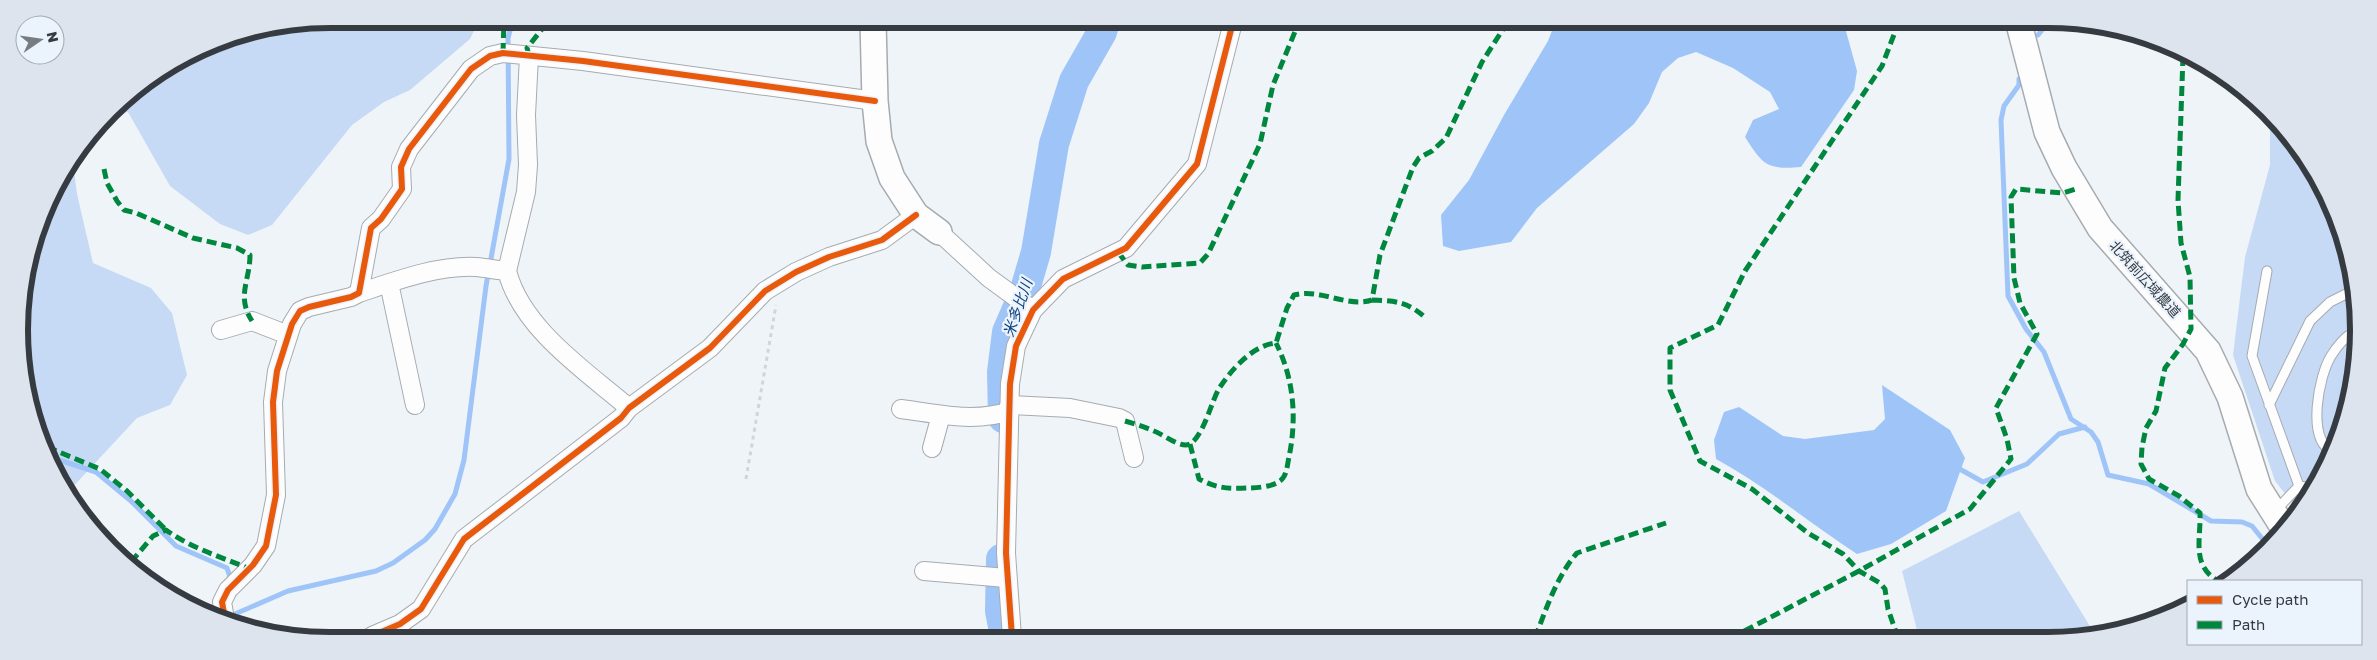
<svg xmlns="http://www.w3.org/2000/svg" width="2377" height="660" viewBox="0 0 2377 660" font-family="'Golos Text','Noto Sans JP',sans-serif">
<rect width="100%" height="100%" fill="#eff4f9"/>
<path fill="#c6daf5" d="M330,19H480L470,39L410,90L384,102L352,125L272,225L248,235L220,224L170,186L128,112L111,114L125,96L211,42Z
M2270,121L2306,157L2352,269V390L2326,468L2297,509L2275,481L2233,355L2245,257L2270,165Z
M73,163L77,194L93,263L151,288L172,313L187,375L170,405L137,418L69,491L29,411L19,309L51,192Z
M2019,511L2096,636L2087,639L1919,638L1902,571Z"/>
<path fill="#9fc4f8" d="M1555,23L1844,24L1857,71L1854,90L1801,167C1767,170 1763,165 1745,137L1753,120L1779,109L1770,92L1733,68L1696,52L1678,58L1662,72L1649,103L1634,124L1537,208L1511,242L1459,251L1443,246L1441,215L1469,180L1504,115L1548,41Z
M1882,385L1950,430L1965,458L1946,511L1891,544L1857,554C1809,523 1766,486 1716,459L1714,440L1724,412L1739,407L1783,436L1805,439L1874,430L1885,419Z"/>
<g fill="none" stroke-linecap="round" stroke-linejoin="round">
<path stroke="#9fc4f8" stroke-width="5" d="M2038,35L2047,24
M2019,79V85L2004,106L2001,120L2008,296L2026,329L2044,352L2071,419L2091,432L2098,442L2108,475L2149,484L2211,521L2242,522L2252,526L2269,547
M53,458L96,472L131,501L176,546L227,568L230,577L227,581
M1956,467L1983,482L2027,464L2059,434L2085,427
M228,617L288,591L376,571L393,563L425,540L435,529L455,494L464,460L486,286L509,159L508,38L513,19"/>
<path stroke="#9fc4f8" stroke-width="30" d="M1003,418L1002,372L1007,332L1024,293L1036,252L1054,144L1074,81L1102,32L1105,21
M1001,559L1000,611L1005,637"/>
<g stroke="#a6abb0" stroke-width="11">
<path id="lane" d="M2267,271L2252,356L2299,486L2275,511
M2350,397L2352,377
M2269,405L2310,321L2330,302L2352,291
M2332,451C2306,440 2319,375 2331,356C2336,348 2344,338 2352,333
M2299,486L2312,488"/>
</g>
<g stroke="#a6abb0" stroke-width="20">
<path id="street" d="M529,56L526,115L528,165L526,192L507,271C522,329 586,371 629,408
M939,232L989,278L1033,310
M389,283L415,405
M359,293C395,281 438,265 476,267C486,268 497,270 507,271
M221,330L252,321L288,335
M1009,405L1070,408L1119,418L1125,421L1134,458
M901,409C938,414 974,423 1010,411
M932,448L941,415
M924,571L1006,578
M225,619L222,602L228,590L253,565L266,546L276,495L273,402L277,371L292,324L300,311L309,307L351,297L359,293L371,228L381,219L402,189L401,167L409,149L471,69L490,56L503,53L583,61L875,101
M372,636L400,624L421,609L464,539L621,418L629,408L710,348L765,291L796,272L829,257L882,240L916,215
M1012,637L1006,553L1010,384L1016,346L1033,310L1063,279L1126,248L1197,164L1233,22"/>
</g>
<g stroke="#a6abb0" stroke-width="28">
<path id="secondary" d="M873,21L875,101L879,141L892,178L916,215L939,232
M2019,24L2047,132L2064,168L2100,228L2208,351L2230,397L2259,489L2283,527"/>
</g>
<path stroke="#d3d4d7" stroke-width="3" stroke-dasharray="4 4" stroke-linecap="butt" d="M746,479L776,305"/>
<use href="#lane" stroke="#fdfdfe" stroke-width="9"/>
<use href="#street" stroke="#fdfdfe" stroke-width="18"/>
<use href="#secondary" stroke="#fdfdfe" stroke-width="25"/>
<path stroke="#00873e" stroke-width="5" stroke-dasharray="10 5" stroke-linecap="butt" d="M503,53L504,19
M529,56L527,48L550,19
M2183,56L2178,200L2181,243L2190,277L2191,329L2183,344L2165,368L2156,411L2146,428L2142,447L2141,464L2149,479L2179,496L2200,513C2201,540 2191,565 2218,581
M104,169L107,183L117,201L124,210L136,213L193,238L237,248L250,255C250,281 236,296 252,321
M1118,252L1128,265L1142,267L1200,263L1208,254L1260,144L1273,85L1299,22
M1372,300C1398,301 1408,302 1427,319
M1125,421C1135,424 1145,427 1154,431C1164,435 1176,445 1186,445C1202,444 1212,398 1220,387C1232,369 1253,345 1276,343L1287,308L1294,295C1321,288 1346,308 1372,300L1380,255L1413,167L1419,158L1432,151L1446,138L1482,62L1507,23
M1190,444L1199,479C1216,488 1228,489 1247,488C1256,488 1272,487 1280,481C1287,476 1287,466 1289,457C1297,418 1294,379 1276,343
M47,447L100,469L127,491L166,530
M131,562L153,536L166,530C193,549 219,556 250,569
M1535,638C1546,609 1557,576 1577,553L1666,523
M1731,638L1859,571L1970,509L2011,459L2007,439L1996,408L2037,334L2020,303L2014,278L2011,197L2016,189L2063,193L2076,189
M1898,638L1888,609L1885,589L1880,583L1859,571L1843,554L1808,533L1752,489L1700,461L1670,390V348L1718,325L1745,271L1882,66L1898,24"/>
<g stroke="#ebf3fd" stroke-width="9">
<path id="cycleway" d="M225,619L222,602L228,590L253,565L266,546L276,495L273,402L277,371L292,324L300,311L309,307L351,297L359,293L371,228L381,219L402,189L401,167L409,149L471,69L490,56L503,53L583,61L875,101
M372,636L400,624L421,609L464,539L621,418L629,408L710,348L765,291L796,272L829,257L882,240L916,215
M1012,637L1006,553L1010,384L1016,346L1033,310L1063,279L1126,248L1197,164L1233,22"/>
</g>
<use href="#cycleway" stroke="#e8590c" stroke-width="6"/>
</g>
<g text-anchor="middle" stroke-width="4.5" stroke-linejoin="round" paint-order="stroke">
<g font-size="14" fill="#363b42" stroke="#ebf3fd">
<text transform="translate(2145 279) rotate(48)" y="5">北筑前広域農道</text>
</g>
<g font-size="15" font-style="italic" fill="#114280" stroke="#ebf3fd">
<text transform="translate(1018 308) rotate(-71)" y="5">米多比川</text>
</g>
</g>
<path d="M0 0H2377V660H0ZM330 28H2048A302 302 0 0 1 2350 330V330A302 302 0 0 1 2048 632H330A302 302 0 0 1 28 330V330A302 302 0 0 1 330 28Z" fill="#dde4ee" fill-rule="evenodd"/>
<path fill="none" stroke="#363b42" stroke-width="6" d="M330 28H2048A302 302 0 0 1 2350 330V330A302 302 0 0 1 2048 632H330A302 302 0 0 1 28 330V330A302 302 0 0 1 330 28Z"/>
<rect x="2187" y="580" width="175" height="65" fill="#ebf3fd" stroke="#a3a9b2"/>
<rect x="2197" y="596" width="25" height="8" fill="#e8590c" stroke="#a3a9b2"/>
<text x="2232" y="605" font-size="15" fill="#363b42">Cycle path</text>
<rect x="2197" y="621" width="25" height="8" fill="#00873e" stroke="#a3a9b2"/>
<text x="2232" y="630" font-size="15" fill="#363b42">Path</text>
<g transform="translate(40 40) rotate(77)"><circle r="24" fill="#ebf3fd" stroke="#a3a9b2"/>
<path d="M0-4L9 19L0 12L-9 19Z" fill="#777c82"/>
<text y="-8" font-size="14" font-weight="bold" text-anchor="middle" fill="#363b42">N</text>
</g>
</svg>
